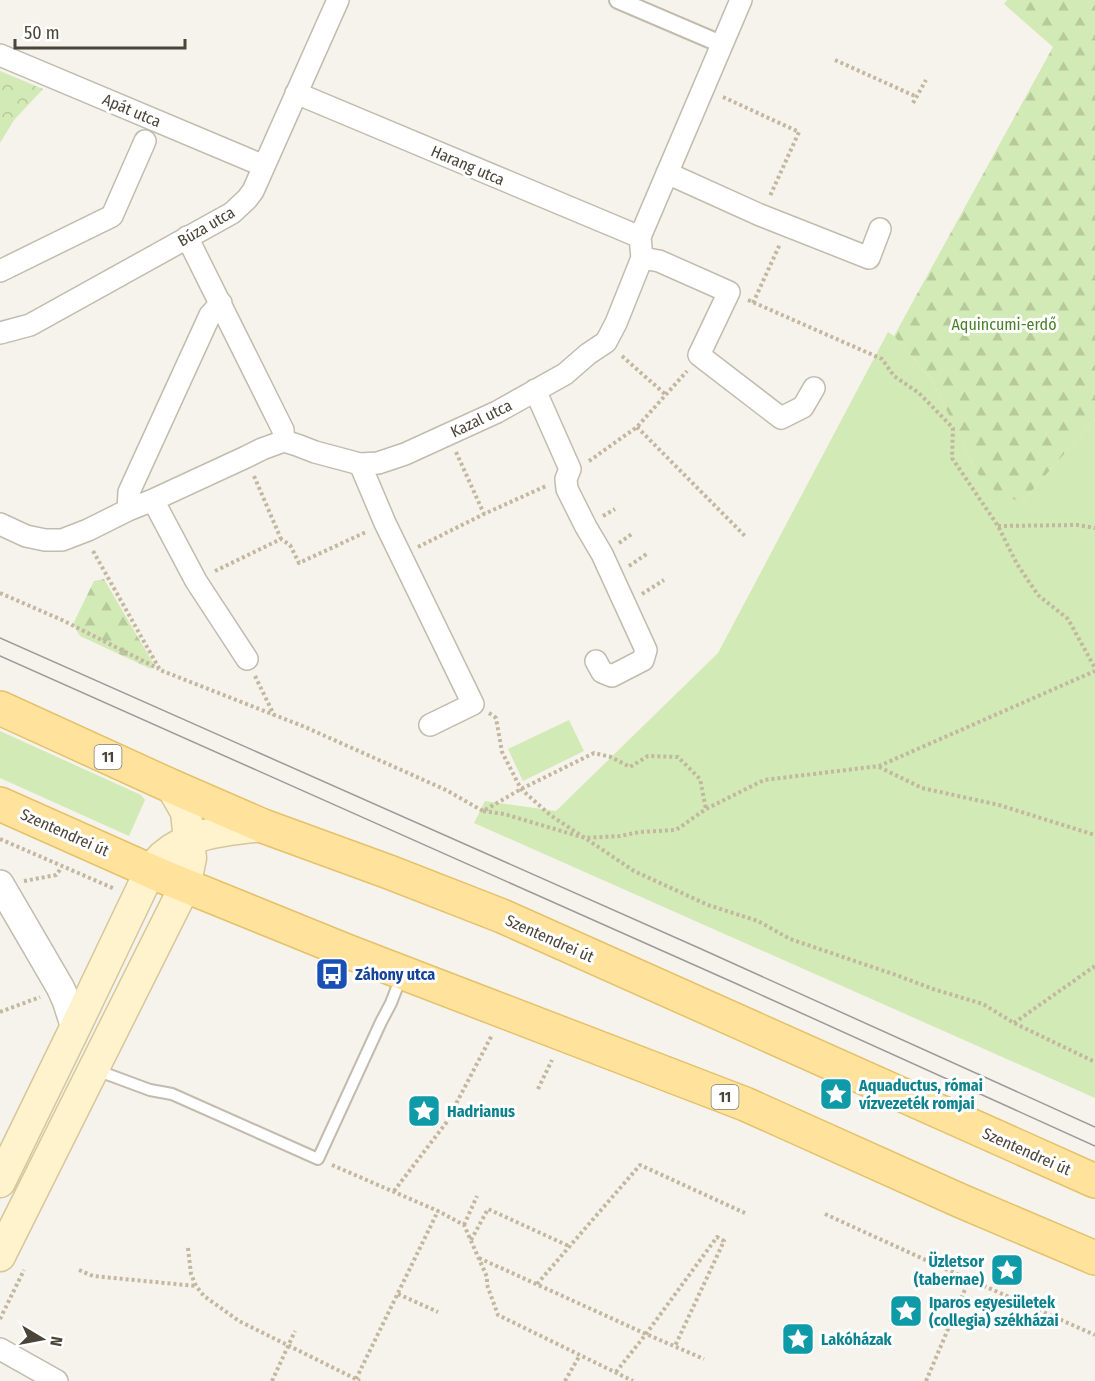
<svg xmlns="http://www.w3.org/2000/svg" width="1095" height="1381" font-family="'Fira Sans Condensed',sans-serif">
	<defs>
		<pattern id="forest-firs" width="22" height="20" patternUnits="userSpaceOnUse" patternTransform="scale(1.5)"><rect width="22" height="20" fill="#d2eab5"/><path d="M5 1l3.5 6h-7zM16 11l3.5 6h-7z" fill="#b6ca9c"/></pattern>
		<pattern id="park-crowns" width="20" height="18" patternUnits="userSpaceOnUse" patternTransform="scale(1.5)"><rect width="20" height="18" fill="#d2eab5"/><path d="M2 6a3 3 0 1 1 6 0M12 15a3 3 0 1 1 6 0" fill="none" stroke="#b6ca9c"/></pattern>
	</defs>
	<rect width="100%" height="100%" fill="#f6f3ec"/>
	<path fill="#d2eab5" d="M 888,332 L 894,336 L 931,379 L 978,474 L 1022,502 L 1095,419 L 1095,1098 L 474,823 L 485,801 L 556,811 L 718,653 Z
		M 569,720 L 584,751 L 523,781 L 508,749 Z
		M 0,731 L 141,795 L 145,800 L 129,836 L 0,778 Z"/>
	<path fill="url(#forest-firs)" d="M 1007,0 L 1095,0 L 1095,419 L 1022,502 L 998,494 L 978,474 L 931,379 L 894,336 L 1053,47 L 1004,4 Z
		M 104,579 L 153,663 L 151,669 L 80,636 L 73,624 L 94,581 Z"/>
	<path fill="url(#park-crowns)" d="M 0,71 L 43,89 L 14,120 L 0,143 Z"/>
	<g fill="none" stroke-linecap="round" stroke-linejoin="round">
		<defs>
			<path id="service" d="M 96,1070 L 150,1090 L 172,1094 L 318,1159 L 381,1022 L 391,1003 L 401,977"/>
			<path id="pedestrian" d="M 618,0 L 721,44"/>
			<path id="minor" d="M 0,55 L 264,166
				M 296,93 L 640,237
				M 667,173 L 760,215 L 869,258 L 880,229
				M 187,237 L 283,430 L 284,441
				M 642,258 L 659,261 L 729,292 L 699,355 L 781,418 L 803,407 L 814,388
				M 0,271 L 112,216 L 145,141
				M 0,333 L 30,325 L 232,213 L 247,199 L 253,191 L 338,0
				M 535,390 L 570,469 L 566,479 L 567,489 L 586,527 L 602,554 L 646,650 L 643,660 L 612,676 L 602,672 L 596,661
				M 360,464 L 385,523 L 473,704 L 430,725
				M 153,500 L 196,581 L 247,659
				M 128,510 L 129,492 L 210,315 L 221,303
				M 0,524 L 26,536 L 45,540 L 62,540 L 88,530 L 128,510 L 153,500 L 246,457 L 262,449 L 284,441 L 297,445 L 315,452 L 360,464 L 378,463 L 405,454 L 497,412 L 565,374 L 588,354 L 606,342 L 616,323 L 642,258 L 640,237 L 741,0
				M 0,1349 L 57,1381"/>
			<path id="tertiary" d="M 0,884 L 60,987 L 66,1000 L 75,1028"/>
			<path id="secondary" d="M 0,1182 L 75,1028 L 150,871 C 154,866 158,861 163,856 C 190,832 228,830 263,826
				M 0,1256 L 185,886 L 191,858 L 186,812 L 171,786"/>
			<path id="primary" d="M 0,708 L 171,786 L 263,826 L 389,872 L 502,916 L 1095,1181
				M 0,804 L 164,877 L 349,952 L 745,1104 L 961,1201 L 1095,1258"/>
		</defs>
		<use href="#service" stroke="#c2bbae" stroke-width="14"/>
		<use href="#pedestrian" stroke="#c2bbae" stroke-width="20"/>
		<use href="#minor" stroke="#c2bbae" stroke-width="24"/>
		<use href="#tertiary" stroke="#c2bbae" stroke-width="30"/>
		<use href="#secondary" stroke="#d6c79b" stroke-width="33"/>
		<use href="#primary" stroke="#e6c16a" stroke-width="36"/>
		<path stroke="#c4b79f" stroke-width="4" stroke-dasharray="3 3" stroke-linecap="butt" d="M 835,60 L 917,97
			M 723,97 L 799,132 L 770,196
			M 913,103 L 926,80
			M 748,300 L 882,359 L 894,376 L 919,393 L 953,428 L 952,458 L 998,526 L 1017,564 L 1038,595 L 1068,619 L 1095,668
			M 753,303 L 780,244
			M 622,356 L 666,395
			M 637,427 L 745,536
			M 456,452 L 484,514
			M 589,461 L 637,427 L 687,371
			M 254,476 L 281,539
			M 603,516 L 615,509
			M 998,526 L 1077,525 L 1095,528
			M 619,543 L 633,533
			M 418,547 L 484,514 L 546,486
			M 93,551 L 160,670 L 305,727 L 446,790 L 483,811 L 521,789 L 594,753 L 611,757 L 630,767 L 648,756 L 678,757 L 700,779 L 706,809
			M 629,566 L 648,553
			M 215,571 L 281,539 L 290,545 L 299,563 L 366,532
			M 0,593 L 62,620 L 159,669
			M 642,594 L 664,580
			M 255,676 L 274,715
			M 489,713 L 496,718 L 502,752 L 521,789 L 550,815 L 585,838 L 620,836 L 640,832 L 676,830 L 706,809 L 764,780 L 879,766 L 1095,671
			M 879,767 L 922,788 L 999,805 L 1095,835
			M 483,811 L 504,814 L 585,838 L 634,871 L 708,905 L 758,921 L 790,939 L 896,975 L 933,989 L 983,1004 L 1014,1023 L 1095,1062
			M 0,839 L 115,889
			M 24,881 L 56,875 L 62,867
			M 0,1012 L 40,997
			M 1014,1023 L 1095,966
			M 538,1089 L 552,1060
			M 332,1165 L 438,1211 L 464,1225 L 487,1277 L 487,1285 L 498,1315 L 633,1381
			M 394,1191 L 446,1123 L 492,1035
			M 825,1214 L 930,1262 L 1095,1335
			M 464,1225 L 477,1196
			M 471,1240 L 488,1209 L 571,1247
			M 188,1248 L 191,1274 L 196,1286 L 204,1296 L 239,1321 L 360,1381
			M 479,1258 L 646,1334 L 704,1359
			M 79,1270 L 93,1276 L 196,1286
			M 537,1284 L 640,1165 L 745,1213
			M 398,1294 L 438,1312
			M 0,1319 L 24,1270
			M 616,1372 L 646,1334 L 717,1237 L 724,1241 L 675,1346
			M 356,1379 L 438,1211
			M 272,1381 L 295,1331
			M 565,1381 L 580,1355
			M 926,1381 L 969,1280"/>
		<use href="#service" stroke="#fff" stroke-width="10"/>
		<use href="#pedestrian" stroke="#fff" stroke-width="16"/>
		<use href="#minor" stroke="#fff" stroke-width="21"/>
		<use href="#tertiary" stroke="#fff" stroke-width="27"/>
		<use href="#secondary" stroke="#fff3cd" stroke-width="30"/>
		<use href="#primary" stroke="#ffe39c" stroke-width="33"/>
		<path stroke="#9a9a9a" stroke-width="1.5" d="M 0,638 L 699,948 L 1095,1127
			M 0,656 L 737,984 L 1095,1146"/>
	</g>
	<defs>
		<symbol id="bus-square" viewBox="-11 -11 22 22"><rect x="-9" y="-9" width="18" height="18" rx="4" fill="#1a4fb4" stroke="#fff"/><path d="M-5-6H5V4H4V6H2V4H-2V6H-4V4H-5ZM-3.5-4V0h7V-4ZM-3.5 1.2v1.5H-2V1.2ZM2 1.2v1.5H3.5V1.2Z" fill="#fff"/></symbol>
		<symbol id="sight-square" viewBox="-11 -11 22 22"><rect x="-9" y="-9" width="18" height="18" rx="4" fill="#0f9aa8" stroke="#fff"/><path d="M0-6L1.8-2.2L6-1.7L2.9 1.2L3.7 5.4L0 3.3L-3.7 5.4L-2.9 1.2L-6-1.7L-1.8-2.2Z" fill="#fff"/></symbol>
	</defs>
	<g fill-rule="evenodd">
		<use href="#bus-square" x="313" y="955" width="38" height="38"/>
		<use href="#sight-square" x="817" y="1075" width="38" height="38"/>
		<use href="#sight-square" x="405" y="1092" width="38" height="38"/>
		<use href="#sight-square" x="988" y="1251" width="38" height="38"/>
		<use href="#sight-square" x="887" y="1292" width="38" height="38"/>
		<use href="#sight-square" x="779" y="1320" width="38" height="38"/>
	</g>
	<g text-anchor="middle" stroke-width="6" stroke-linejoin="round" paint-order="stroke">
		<g fill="#fff" stroke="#817c74" stroke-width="1.5">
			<rect x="94.5" y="745" width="27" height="24" rx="4.5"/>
			<rect x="711.5" y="1085" width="27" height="24" rx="4.5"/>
		</g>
		<g font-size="15" font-weight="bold" fill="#4b4439">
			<text x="108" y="762">11</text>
			<text x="725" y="1102">11</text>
		</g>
		<g font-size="16" fill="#4b4439" stroke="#fff">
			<text transform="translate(132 110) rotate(23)" y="6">Apát utca</text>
			<text transform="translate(468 165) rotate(23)" y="6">Harang utca</text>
			<text transform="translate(206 226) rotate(-30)" y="6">Búza utca</text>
			<text transform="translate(481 418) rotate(-26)" y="6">Kazal utca</text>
			<text transform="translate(65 832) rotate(24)" y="6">Szentendrei út</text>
			<text transform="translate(550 938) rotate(24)" y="6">Szentendrei út</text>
			<text transform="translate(1027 1151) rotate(24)" y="6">Szentendrei út</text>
		</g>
		<g font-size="16" fill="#4a7f2a" stroke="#fff">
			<text x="1004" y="330">Aquincumi-erdő</text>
		</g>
		<g font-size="16" font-weight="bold" fill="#164399" stroke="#fff" text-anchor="start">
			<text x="355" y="980">Záhony utca</text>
		</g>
		<g font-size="16" font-weight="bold" fill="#0d838f" stroke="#fff" text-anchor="start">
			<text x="859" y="1091">Aquaductus, római<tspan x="859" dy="18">vízvezeték romjai</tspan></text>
			<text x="447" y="1117">Hadrianus</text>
			<text x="984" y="1267" text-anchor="end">Üzletsor<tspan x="984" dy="18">(tabernae)</tspan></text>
			<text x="929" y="1308">Iparos egyesületek<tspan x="929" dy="18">(collegia) székházai</tspan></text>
			<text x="821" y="1345">Lakóházak</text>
		</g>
	</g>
	<g transform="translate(42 1339) rotate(100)" stroke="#ffffff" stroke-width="4.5" paint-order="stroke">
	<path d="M0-4.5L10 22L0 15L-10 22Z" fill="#4b4439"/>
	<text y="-9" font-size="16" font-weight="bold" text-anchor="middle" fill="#4b4439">N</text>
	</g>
	<path d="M15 39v9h170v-9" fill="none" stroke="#4b4439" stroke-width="3"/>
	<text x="24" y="39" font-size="18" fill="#4b4439" stroke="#ffffff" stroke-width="4.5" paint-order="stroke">50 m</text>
</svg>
